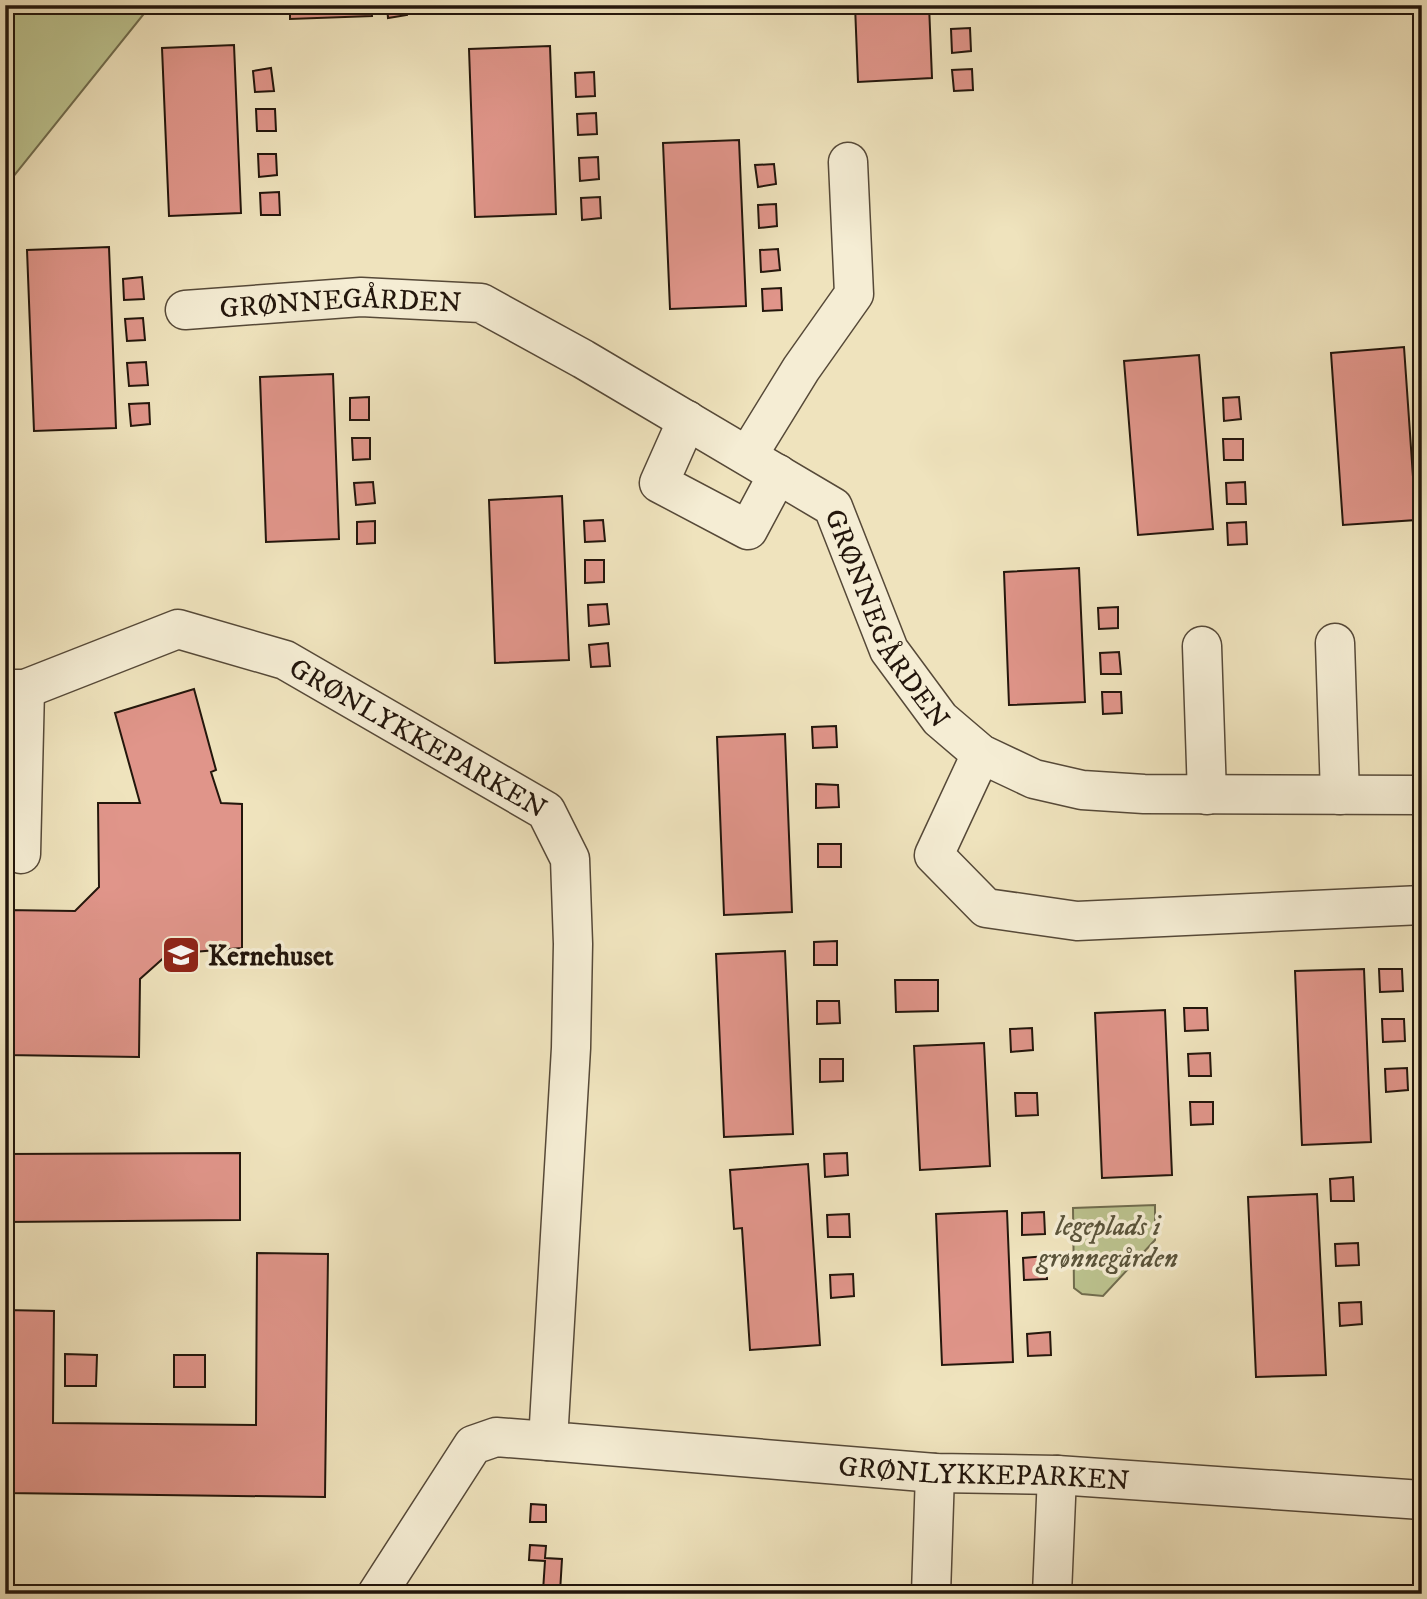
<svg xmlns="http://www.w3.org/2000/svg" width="1427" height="1599" font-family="'IM FELL DW Pica',serif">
	<rect width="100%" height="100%" fill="#efe3bd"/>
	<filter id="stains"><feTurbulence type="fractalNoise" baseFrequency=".00286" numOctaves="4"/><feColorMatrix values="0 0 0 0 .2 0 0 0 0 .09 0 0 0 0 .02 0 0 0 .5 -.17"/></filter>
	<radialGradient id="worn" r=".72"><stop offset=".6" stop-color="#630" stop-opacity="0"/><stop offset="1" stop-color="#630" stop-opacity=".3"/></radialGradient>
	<path fill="#bcc38f" stroke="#706c4e" stroke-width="2" d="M 5,5 L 151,5 L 5,187 Z
		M 1155,1205 L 1155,1240 L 1103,1296 L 1082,1294 L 1074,1288 L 1073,1208 Z"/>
	<path fill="#e0958a" stroke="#23160c" stroke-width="2" d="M 290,5 L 371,5 L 372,16 L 290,19 Z
		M 387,5 L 406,5 L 407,15 L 388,18 Z
		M 855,5 L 929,5 L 932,78 L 858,82 Z
		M 970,28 L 971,51 L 952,53 L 951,29 Z
		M 234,45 L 241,213 L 169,216 L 162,48 Z
		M 550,46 L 556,214 L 475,217 L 469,49 Z
		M 271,68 L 274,91 L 255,92 L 253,71 Z
		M 972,69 L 973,90 L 954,91 L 952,70 Z
		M 594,72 L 595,96 L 576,97 L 575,73 Z
		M 256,109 L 275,109 L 276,131 L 257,131 Z
		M 596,113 L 597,134 L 578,135 L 577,114 Z
		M 739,140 L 746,306 L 670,309 L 663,143 Z
		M 258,154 L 276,154 L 277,175 L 259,177 Z
		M 598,157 L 599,179 L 580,181 L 579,158 Z
		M 774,164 L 776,184 L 758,187 L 755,165 Z
		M 279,192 L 280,215 L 261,215 L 260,193 Z
		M 600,197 L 601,218 L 582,220 L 581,198 Z
		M 776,204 L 777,226 L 759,228 L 758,205 Z
		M 109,247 L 116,428 L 34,431 L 27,250 Z
		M 778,249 L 780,270 L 761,272 L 760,250 Z
		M 142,277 L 144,299 L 124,300 L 123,279 Z
		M 781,288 L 782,310 L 763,311 L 762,289 Z
		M 143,318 L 145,340 L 127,341 L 125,319 Z
		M 1404,347 L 1416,520 L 1343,525 L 1331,353 Z
		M 1199,355 L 1213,529 L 1138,535 L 1124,361 Z
		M 146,362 L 148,385 L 129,386 L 127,363 Z
		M 333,374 L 339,539 L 266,542 L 260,377 Z
		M 369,397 L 369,420 L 350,420 L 350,398 Z
		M 1239,397 L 1241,419 L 1224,421 L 1223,398 Z
		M 149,403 L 150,424 L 131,426 L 129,404 Z
		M 352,438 L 370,438 L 370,459 L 353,460 Z
		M 1223,439 L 1243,439 L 1243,460 L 1224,460 Z
		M 373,482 L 375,503 L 356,505 L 354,483 Z
		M 1245,482 L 1246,504 L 1227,504 L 1226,483 Z
		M 562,496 L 569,660 L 495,663 L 489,500 Z
		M 603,520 L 605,541 L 585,542 L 584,521 Z
		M 375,521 L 375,543 L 357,544 L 357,522 Z
		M 1246,522 L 1247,544 L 1228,545 L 1227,523 Z
		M 585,560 L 604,560 L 604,582 L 585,583 Z
		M 1079,568 L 1085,702 L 1009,705 L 1004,572 Z
		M 607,604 L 609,624 L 589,626 L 588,605 Z
		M 1118,607 L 1118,628 L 1099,629 L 1098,608 Z
		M 608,643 L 610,666 L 591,667 L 589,645 Z
		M 1119,652 L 1121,674 L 1101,674 L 1100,653 Z
		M 194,689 L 216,770 L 211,772 L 221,803 L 242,804 L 242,948 L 168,954 L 140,979 L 139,1057 L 5,1055 L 5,910 L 75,911 L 99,887 L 98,803 L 140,803 L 115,713 Z
		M 1102,692 L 1121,692 L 1122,713 L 1103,714 Z
		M 836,726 L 837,747 L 813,748 L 812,727 Z
		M 785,734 L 792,912 L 724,915 L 717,737 Z
		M 816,784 L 838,785 L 839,807 L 816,808 Z
		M 818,844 L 841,844 L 841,867 L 818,867 Z
		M 837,941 L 837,965 L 814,965 L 814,942 Z
		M 785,951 L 793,1134 L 724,1137 L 716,954 Z
		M 1364,969 L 1371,1142 L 1302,1145 L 1295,971 Z
		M 1379,969 L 1402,969 L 1403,991 L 1380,992 Z
		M 895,980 L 938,980 L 938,1011 L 896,1012 Z
		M 817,1001 L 839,1001 L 840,1023 L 817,1024 Z
		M 1184,1008 L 1207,1008 L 1208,1030 L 1185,1031 Z
		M 1165,1010 L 1172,1175 L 1102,1178 L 1095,1013 Z
		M 1382,1019 L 1404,1019 L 1405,1041 L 1383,1042 Z
		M 1032,1028 L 1033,1050 L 1011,1052 L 1010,1029 Z
		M 984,1043 L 990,1166 L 920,1170 L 914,1046 Z
		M 1210,1053 L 1211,1076 L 1189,1076 L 1188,1054 Z
		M 820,1059 L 843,1059 L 843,1081 L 820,1082 Z
		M 1407,1068 L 1408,1090 L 1386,1092 L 1385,1069 Z
		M 1015,1093 L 1037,1093 L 1038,1115 L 1016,1116 Z
		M 1190,1102 L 1213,1102 L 1213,1124 L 1191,1125 Z
		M 240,1153 L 240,1220 L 5,1222 L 5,1154 Z
		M 847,1153 L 848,1175 L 825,1177 L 824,1154 Z
		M 808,1164 L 820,1345 L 750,1350 L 742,1228 L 734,1229 L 730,1170 Z
		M 1353,1177 L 1354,1201 L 1331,1201 L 1330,1179 Z
		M 1317,1194 L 1326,1375 L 1256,1377 L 1248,1197 Z
		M 1007,1211 L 1013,1362 L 942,1365 L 936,1214 Z
		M 1044,1212 L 1045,1234 L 1022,1235 L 1022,1213 Z
		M 849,1214 L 850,1237 L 828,1237 L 827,1215 Z
		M 1358,1243 L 1359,1265 L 1336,1266 L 1335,1244 Z
		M 257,1253 L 328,1254 L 325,1497 L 5,1493 L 5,1310 L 54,1311 L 53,1423 L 256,1425 Z
		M 1046,1256 L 1047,1279 L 1024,1280 L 1023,1258 Z
		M 853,1274 L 854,1296 L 831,1298 L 830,1275 Z
		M 1361,1302 L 1362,1324 L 1340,1326 L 1339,1303 Z
		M 1050,1332 L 1051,1355 L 1028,1356 L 1027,1334 Z
		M 65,1354 L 97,1355 L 96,1386 L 65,1386 Z
		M 174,1355 L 205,1355 L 205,1387 L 174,1387 Z
		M 531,1504 L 546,1505 L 546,1522 L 530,1522 Z
		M 530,1545 L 546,1546 L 545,1558 L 562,1559 L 560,1592 L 543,1591 L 545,1561 L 529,1560 Z"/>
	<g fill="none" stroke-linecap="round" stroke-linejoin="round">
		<defs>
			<g id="minor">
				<path id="s1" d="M 185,310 L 361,297 L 481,303 L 583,359 L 833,507 L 889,650 L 940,719 L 981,754 L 1034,779 L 1082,790 L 1144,794 L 1422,795"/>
				<path d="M 687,420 L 659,483 L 748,530 L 778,474"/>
				<path d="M 748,455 L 801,369 L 854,294 L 848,162"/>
				<path d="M 1335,643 L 1340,795"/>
				<path d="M 1202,646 L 1207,795"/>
				<path id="s2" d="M 5,689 L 25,689 L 178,629 L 285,660 L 546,811 L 570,859 L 573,944 L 571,1048 L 548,1441 L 935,1473 L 1057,1475 L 1422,1500"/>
				<path d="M 981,754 L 934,855 L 986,908 L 1077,921 L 1422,905"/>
				<path d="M 21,854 L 25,689"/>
				<path d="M 377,1594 L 473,1445 L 496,1437 L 548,1441"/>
				<path d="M 931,1594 L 935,1473"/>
				<path d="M 1052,1594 L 1057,1475"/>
			</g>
		</defs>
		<use href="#minor" stroke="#564938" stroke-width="41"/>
		<use href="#minor" stroke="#f5edd4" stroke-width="38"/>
	</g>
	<defs>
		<symbol id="school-square" viewBox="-11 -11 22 22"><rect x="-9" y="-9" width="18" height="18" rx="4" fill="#8f2418" stroke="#f5edd4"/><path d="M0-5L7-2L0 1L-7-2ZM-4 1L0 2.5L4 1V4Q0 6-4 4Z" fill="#fff"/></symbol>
	</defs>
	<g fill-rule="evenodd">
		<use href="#school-square" x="159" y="933" width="44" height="44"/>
	</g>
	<g text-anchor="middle" stroke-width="7" stroke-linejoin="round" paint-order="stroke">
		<g font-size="28" fill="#23160c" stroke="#f5edd4">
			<text dy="10" stroke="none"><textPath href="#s1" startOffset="156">GRØNNEGÅRDEN</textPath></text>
			<text dy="10" stroke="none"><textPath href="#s1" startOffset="828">GRØNNEGÅRDEN</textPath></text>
			<text dy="10" stroke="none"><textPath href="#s2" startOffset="450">GRØNLYKKEPARKEN</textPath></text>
			<text dy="10" stroke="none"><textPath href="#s2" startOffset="1671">GRØNLYKKEPARKEN</textPath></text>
		</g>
		<g font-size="28" font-weight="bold" fill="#23160c" stroke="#f5edd4" text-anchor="start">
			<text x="208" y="965">Kernehuset</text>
		</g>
		<g font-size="28" font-style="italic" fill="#59533a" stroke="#f5edd4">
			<text x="1108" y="1235">legeplads i<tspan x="1108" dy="32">grønnegården</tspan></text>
		</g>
	</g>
	<rect width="1427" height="1599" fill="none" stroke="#efe3bd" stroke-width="28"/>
	<rect x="7" y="7" width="1413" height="1585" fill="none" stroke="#23160c" stroke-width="3.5"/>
	<rect x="14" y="14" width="1399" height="1571" fill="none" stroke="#23160c" stroke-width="2"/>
	<rect width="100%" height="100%" filter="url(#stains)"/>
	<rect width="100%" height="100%" fill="url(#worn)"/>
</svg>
